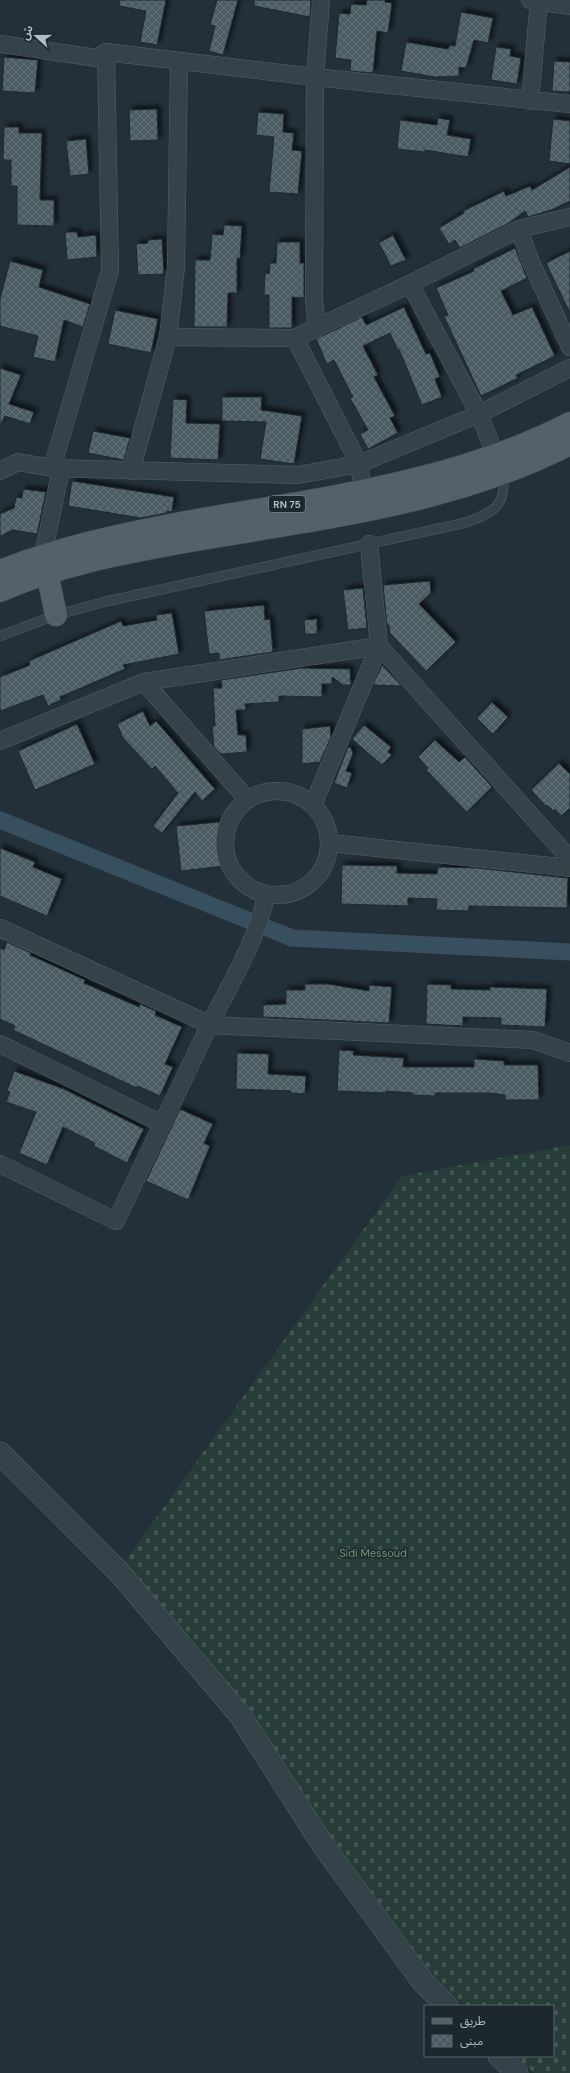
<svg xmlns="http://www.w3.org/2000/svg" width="570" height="2073" font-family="'DM Sans','Noto Sans Arabic',sans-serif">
	<defs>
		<pattern id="cemetery-stones" width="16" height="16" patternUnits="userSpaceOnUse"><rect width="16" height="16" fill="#263c39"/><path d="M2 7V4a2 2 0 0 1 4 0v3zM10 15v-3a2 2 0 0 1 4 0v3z" fill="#435654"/></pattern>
		<pattern id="building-cross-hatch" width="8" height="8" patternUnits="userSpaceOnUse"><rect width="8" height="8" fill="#4b5b64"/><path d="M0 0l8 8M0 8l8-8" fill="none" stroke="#637179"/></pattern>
		<filter id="shadow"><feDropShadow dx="3.5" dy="-3.5" stdDeviation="2" flood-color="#0009"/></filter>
	</defs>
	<rect width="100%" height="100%" fill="#233039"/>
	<path fill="url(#cemetery-stones)" d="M 570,1145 L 570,2073 L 534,2073 L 516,2056 L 553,2056 L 553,2006 L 465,2006 L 427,1969 L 321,1823 L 118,1571 L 402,1176 Z"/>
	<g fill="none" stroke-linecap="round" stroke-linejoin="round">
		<path stroke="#374f5f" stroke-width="17" d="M 0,820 L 292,938 L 570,952"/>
	</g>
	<path fill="url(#building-cross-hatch)" stroke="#1e2930" filter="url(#shadow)" d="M 120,0 L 166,0 L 157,45 L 140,42 L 146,11 L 119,6 Z
		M 217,0 L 238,0 L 223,55 L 209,51 L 215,26 L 210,25 Z
		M 254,0 L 311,0 L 310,17 L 254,6 Z
		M 367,0 L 385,0 L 385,2 L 392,3 L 388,33 L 377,31 L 373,73 L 350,71 L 351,60 L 335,58 L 339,13 L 350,14 L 351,4 L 366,5 Z
		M 461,12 L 493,18 L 488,43 L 474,40 L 466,68 L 459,67 L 459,76 L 435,77 L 401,71 L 406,42 L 448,49 L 450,45 L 455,46 Z
		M 496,47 L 511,49 L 510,56 L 521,58 L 517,84 L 491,80 Z
		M 4,57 L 38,60 L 35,93 L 2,91 Z
		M 554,61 L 570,62 L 570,92 L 552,91 Z
		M 157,109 L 158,140 L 130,141 L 129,110 Z
		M 258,112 L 284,114 L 283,132 L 294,133 L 292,150 L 302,151 L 298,194 L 269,192 L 274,137 L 256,135 Z
		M 438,118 L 450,120 L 447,135 L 471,139 L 468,157 L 425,150 L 425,152 L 397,149 L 400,120 L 437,125 Z
		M 553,119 L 570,121 L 570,164 L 549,161 Z
		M 4,127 L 19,127 L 19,133 L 42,133 L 40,200 L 54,200 L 54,226 L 17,225 L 17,186 L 11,186 L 11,160 L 3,160 Z
		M 86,139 L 89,174 L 70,176 L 66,141 Z
		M 570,167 L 570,201 L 551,210 L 528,217 L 525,211 L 509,223 L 460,248 L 455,240 L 449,244 L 439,228 L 464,213 L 463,211 L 504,191 L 506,196 L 530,186 L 532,190 Z
		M 224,225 L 242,226 L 240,259 L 237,258 L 237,293 L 228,293 L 227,327 L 194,327 L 195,260 L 210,260 L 212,234 L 223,235 Z
		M 65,232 L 77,232 L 78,237 L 96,235 L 97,257 L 67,260 Z
		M 393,235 L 406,260 L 391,266 L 379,243 Z
		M 162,239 L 164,274 L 138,275 L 136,244 L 148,243 L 148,240 Z
		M 277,242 L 300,242 L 300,263 L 304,263 L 304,298 L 292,297 L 292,328 L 269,328 L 269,295 L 264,295 L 265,273 L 269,274 L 270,263 L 276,263 Z
		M 515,248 L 527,278 L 501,291 L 513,315 L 532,307 L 555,356 L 516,375 L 518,378 L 481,396 L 444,316 L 448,315 L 436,288 L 474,271 L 473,269 Z
		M 570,251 L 570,313 L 546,263 Z
		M 10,261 L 43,270 L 39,287 L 90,304 L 83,327 L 64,320 L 55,362 L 33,357 L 38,336 L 0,326 L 0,299 Z
		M 404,307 L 426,354 L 430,353 L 440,377 L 435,379 L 442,397 L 422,405 L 399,349 L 398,350 L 390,333 L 363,346 L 378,375 L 374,377 L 395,416 L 390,418 L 398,433 L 368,449 L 360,434 L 368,430 L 350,398 L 353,397 L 334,360 L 327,364 L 316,339 L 362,317 L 366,325 Z
		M 115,310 L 158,319 L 151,353 L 108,344 Z
		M 0,368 L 21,375 L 9,404 L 34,412 L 30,424 L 5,416 L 0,426 Z
		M 222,397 L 262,397 L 261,410 L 302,416 L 294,464 L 260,459 L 266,422 L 222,421 Z
		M 173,399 L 187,400 L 186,423 L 220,424 L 218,460 L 170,458 Z
		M 93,431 L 130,438 L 124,460 L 88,453 Z
		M 72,481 L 174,497 L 172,512 L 167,511 L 167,513 L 141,518 L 68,506 Z
		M 23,489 L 46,492 L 37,534 L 13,530 L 0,536 L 0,514 L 14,508 L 16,497 L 22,498 Z
		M 430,581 L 431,593 L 419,604 L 456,642 L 426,671 L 390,633 L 389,625 L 387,626 L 383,585 Z
		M 363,588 L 367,628 L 348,630 L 343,590 Z
		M 264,605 L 265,620 L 270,619 L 273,652 L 219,660 L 219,653 L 209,654 L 204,611 Z
		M 172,613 L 179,654 L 123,665 L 125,669 L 60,697 L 61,700 L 48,706 L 43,695 L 0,711 L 0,677 L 30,665 L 29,661 L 121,621 L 123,626 L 157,620 L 156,615 Z
		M 317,619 L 317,634 L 305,634 L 304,620 Z
		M 382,665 L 384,667 L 402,686 L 373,685 Z
		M 301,668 L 350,669 L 351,685 L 343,685 L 332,677 L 332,684 L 322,684 L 322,697 L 279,696 L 279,702 L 245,704 L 246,710 L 236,710 L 238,735 L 246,735 L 247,752 L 221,754 L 214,747 L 212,726 L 215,726 L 213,688 L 222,688 L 221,680 Z
		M 492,702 L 508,717 L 493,734 L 477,718 Z
		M 143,711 L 150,726 L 156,721 L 215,789 L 202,801 L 195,792 L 162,833 L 153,826 L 178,793 L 155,766 L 152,769 L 123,738 L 117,724 Z
		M 77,724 L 95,764 L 35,790 L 18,751 Z
		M 364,725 L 391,747 L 388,752 L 392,755 L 382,765 L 352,739 Z
		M 330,726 L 331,737 L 320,762 L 302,764 L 302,729 Z
		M 435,740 L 459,762 L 465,757 L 492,787 L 467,812 L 426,770 L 428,768 L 418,757 Z
		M 348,747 L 351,748 L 353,754 L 346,771 L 352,773 L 347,788 L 334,783 Z
		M 559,763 L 570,774 L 570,808 L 561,816 L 555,809 L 554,811 L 547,805 L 546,806 L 531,790 Z
		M 219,822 L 224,866 L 181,871 L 176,826 Z
		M 0,848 L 35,862 L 33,867 L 62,879 L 47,916 L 0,896 Z
		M 342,865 L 397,866 L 397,873 L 437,874 L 438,867 L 477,868 L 568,878 L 567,908 L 469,906 L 468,911 L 436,910 L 437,899 L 408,898 L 408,906 L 341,904 Z
		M 7,942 L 31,953 L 30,955 L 85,980 L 84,983 L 139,1007 L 140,1004 L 156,1011 L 155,1015 L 182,1027 L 165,1064 L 173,1067 L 160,1096 L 138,1086 L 137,1088 L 13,1030 L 15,1026 L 0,1019 L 0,948 L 4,950 Z
		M 305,984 L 328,984 L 369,991 L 369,985 L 392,987 L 389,1023 L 263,1017 L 263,1005 L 286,1004 L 286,990 L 305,990 Z
		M 427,984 L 451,985 L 451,989 L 490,990 L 490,987 L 547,989 L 545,1027 L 501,1025 L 501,1018 L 463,1017 L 463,1026 L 426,1024 Z
		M 339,1050 L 354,1051 L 353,1055 L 404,1058 L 403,1067 L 474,1067 L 474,1059 L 504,1061 L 504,1065 L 538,1065 L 539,1100 L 505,1100 L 505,1095 L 490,1093 L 435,1093 L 435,1096 L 413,1095 L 413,1093 L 386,1091 L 386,1093 L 337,1091 Z
		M 237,1053 L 269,1054 L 268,1074 L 306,1076 L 305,1094 L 291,1093 L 291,1091 L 236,1089 Z
		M 14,1071 L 64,1089 L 144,1129 L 127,1163 L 94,1146 L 95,1143 L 63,1127 L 47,1165 L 19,1153 L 36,1112 L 6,1102 L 10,1092 L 7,1091 Z
		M 180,1109 L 213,1124 L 204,1143 L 210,1146 L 188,1200 L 146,1181 Z"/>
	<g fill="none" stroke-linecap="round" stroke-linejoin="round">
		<defs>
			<path id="service" d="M 0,636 L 56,615 L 104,602 L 464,523 C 493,513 507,506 503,474"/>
			<path id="minor" d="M 530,0 L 570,6
				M 0,44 L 97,58 L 106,52 L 315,77 L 570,104
				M 530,101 L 539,1
				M 519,229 L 530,260 L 570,347
				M 410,284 L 479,414 L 500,466
				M 317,329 L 314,299 L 315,77 L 321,0
				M 168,337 L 295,338 L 410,284 L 519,229 L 570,217
				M 295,338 L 359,464 L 363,490
				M 52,468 L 298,475 L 359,464 L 479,414 L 570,368
				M 0,471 L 18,462 L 52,468 L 110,270 L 106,52
				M 131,471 L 168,337 L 176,267 L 179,61
				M 43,555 L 61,469
				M 144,682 L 248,800
				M 0,741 L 144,682 L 379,646 L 570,859
				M225 843a52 52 0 1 1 104 0a52 52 0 1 1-104 0Z
				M 313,805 L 379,646 L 369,544
				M 330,843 L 570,868
				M 0,928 L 210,1025 L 533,1040 L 570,1053
				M 0,1044 L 162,1124
				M 0,1164 L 116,1221 C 147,1156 178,1091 209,1026 C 230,984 256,943 266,896"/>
			<path id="tertiary" d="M 0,1453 L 118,1571 L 240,1715 L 325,1848 L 423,1982 L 447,2006
				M 499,2056 L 517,2073"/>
			<path id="primary" d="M 44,558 L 56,615
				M 0,571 C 61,547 122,534 186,522 C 315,499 452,484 570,423
				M 0,591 C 61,564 124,553 190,541 C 317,519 454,504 570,444"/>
		</defs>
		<use href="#service" stroke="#546067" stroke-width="10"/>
		<use href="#minor" stroke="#546067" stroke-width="18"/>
		<use href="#tertiary" stroke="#546067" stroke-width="23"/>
		<use href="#primary" stroke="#404b52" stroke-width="23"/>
		<use href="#service" stroke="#364249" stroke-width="9"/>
		<use href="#minor" stroke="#364249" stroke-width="17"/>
		<use href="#tertiary" stroke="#364249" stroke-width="22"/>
		<use href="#primary" stroke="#546169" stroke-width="22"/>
	</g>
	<g text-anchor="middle" stroke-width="3" stroke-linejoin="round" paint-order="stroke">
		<rect fill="#1c272e" stroke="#849098" stroke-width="1" x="269" y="496" width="36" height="16" rx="3"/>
		<g font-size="10" font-weight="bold" fill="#b1bdc5">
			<text x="287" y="508">RN 75</text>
		</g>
		<g font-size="11" fill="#719a72" stroke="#1c272e">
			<text x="373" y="1557">Sidi Messoud</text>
		</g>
	</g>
	<rect x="424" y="2005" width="130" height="52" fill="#1c272e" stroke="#58636a"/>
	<rect x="432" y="2018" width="20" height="6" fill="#546169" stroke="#58636a"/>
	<text x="460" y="2025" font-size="12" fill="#b1bdc5">طريق</text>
	<rect x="432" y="2035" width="20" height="12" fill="url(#building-cross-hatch)" stroke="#58636a"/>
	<text x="460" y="2045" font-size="12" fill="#b1bdc5">مبنى</text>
	<g transform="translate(36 36) rotate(291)" stroke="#1c272e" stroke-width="3" paint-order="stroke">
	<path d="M0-3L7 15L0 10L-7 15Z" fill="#b1bdc5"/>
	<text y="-6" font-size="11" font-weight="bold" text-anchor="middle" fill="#b1bdc5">ش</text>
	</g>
</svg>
